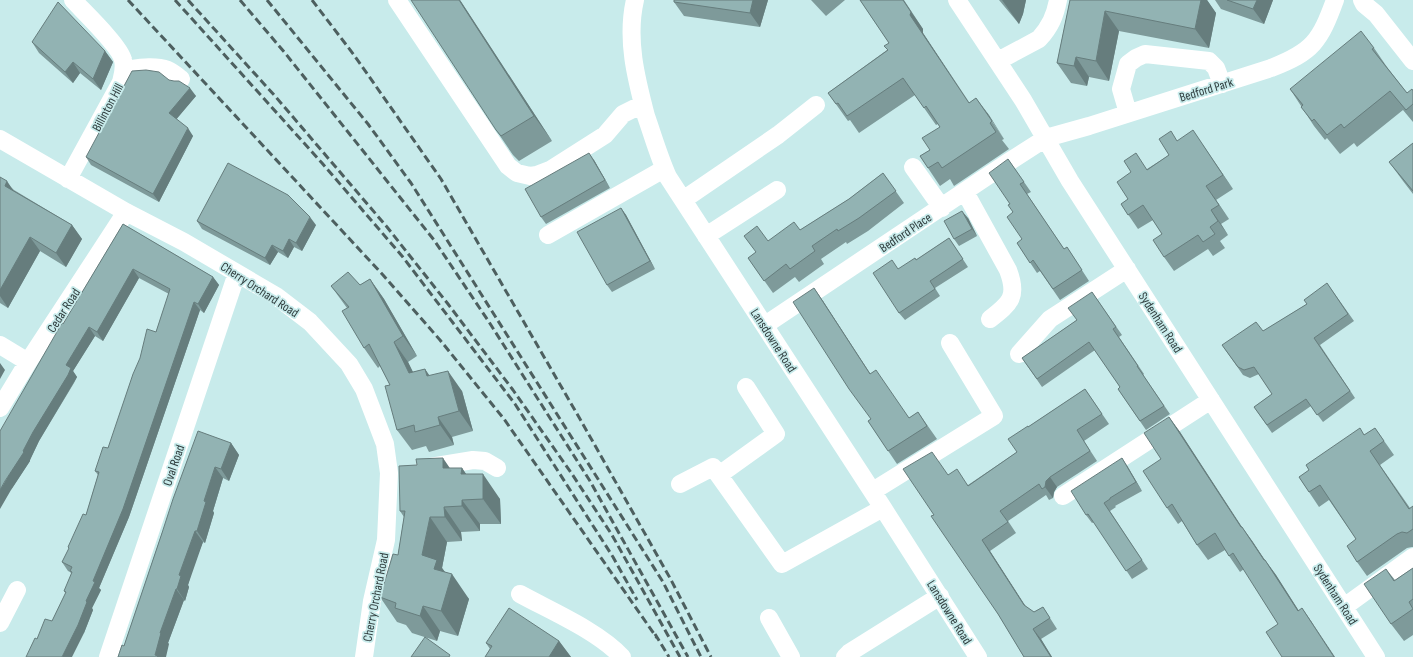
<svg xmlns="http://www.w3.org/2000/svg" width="1413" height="657" font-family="'Sofia Sans Condensed',sans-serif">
	<rect width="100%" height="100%" fill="#c8ebeb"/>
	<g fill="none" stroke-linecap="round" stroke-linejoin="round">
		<path stroke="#fff" stroke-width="18" d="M 397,0 L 508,166 L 517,173 L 530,176 L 537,175 L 550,170 L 605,135 L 623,114 L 643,104
			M 635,0 C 626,39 636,78 646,116 C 653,136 659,157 668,177 L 883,508 L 978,657
			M 957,0 L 1023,100 L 1070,181 L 1376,657
			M 1362,0 L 1364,4 L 1376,14 L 1413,61
			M 998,61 L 1039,39 C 1050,27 1055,16 1058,0
			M 124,70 C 139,68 154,65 168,70 C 173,72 177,76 181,79
			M 1128,113 L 1121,89 L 1128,64 L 1136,58 L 1145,54 L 1209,61 L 1216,68 L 1222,84
			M 0,139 L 126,212 L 184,242 L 276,296 L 310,322 L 349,364 L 364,389 L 377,423 L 385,444 L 389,473 L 386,540 L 372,601 L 364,657
			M 913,167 L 942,208
			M 68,179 L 121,82 C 123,74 125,68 123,60 C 120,46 84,12 73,0
			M 965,192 L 1008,270 C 1018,296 1011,303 990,319
			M 683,200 L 778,135 L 816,105
			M 548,235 L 664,169
			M 706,236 L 777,190
			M 765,325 L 1007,163 L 1046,138 L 1089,126 L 1271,68 C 1313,52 1320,41 1335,0
			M 0,345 L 28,362
			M 1019,354 L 1050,319 L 1127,269
			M 0,408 L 28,362 L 126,212
			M 424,468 L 473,460 L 485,461 L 497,468
			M 719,475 L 776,434 L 746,387
			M 680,484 L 713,467 L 782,564 L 883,508
			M 873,491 L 994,416 L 950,343
			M 1063,496 L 1211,400
			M 520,594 C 551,611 598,631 622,657
			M 1344,607 L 1413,557
			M 769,618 L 791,657
			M 0,623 L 17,590
			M 108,657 L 237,273
			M 845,657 L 849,653 L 940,596"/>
		<path stroke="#4d5f5f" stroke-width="3" stroke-dasharray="8 4" stroke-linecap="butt" d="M 128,0 L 383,275 L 440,340 L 504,419 L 657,638
			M 175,0 L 322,163 L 402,256 L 515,404 L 613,557 L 637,600
			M 188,0 L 275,96 L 387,227 L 448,304 L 513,390 L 572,474 L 612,535 L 680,657
			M 240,0 L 285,53 L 434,240 L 489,322 L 590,481 L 688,657
			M 267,0 L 368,124 L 411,183 L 663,582 L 701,657
			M 312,0 L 354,55 L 441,179 L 580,419 L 670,578 L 711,657
			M 655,634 L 669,657"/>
	</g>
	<path fill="#7e9a9a" d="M 460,0 L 552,141 L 519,161 L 513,155 L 496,130 Z
		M 768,0 L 760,27 L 684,16 L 674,2 Z
		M 811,0 L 845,0 L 826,16 Z
		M 860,0 L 904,0 L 923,29 L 923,33 L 969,103 L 976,98 L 1004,139 L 1002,140 L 1009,149 L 954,186 L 950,179 L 940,186 L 920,156 L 930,150 L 940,127 L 938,124 L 936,125 L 915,95 L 859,133 L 850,120 L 848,121 L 828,93 L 887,50 L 889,43 Z
		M 999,0 L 1026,0 L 1023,14 L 1019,24 Z
		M 1070,0 L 1207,0 L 1216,13 L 1209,48 L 1119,31 L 1109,81 L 1089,77 L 1087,86 L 1071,83 L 1057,63 Z
		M 1215,0 L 1273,0 L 1264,24 L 1221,9 Z
		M 32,42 L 105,51 L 113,62 L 101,90 L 80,73 L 73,83 L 39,53 Z
		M 1374,48 L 1387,67 L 1407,93 L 1413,91 L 1413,122 L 1403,110 L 1357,147 L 1354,143 L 1340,154 L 1327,138 L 1325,140 L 1314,126 L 1290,89 Z
		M 169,80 L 196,96 L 176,119 L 193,136 L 159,202 L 91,165 L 86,157 Z
		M 1178,141 L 1203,145 L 1233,189 L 1216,200 L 1229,219 L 1221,224 L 1228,235 L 1220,241 L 1225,248 L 1213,256 L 1208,249 L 1174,271 L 1164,257 L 1162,234 L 1153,220 L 1138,229 L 1121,204 L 1128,199 L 1131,172 L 1147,169 L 1169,155 Z
		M 1413,143 L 1413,194 L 1403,181 L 1389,162 Z
		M 1008,159 L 1031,192 L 1027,194 L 1064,249 L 1067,247 L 1089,281 L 1060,300 L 1040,271 L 1037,273 L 1017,243 L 1022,239 L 1010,204 Z
		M 594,160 L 610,188 L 546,224 L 541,217 Z
		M 883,173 L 904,203 L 868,231 L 847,244 L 846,242 L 821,259 L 824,264 L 799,282 L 795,277 L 773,293 L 748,258 L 756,252 L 768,241 L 800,230 L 849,199 Z
		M 0,177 L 14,190 L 72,225 L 82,239 L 66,267 L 40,251 L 8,308 L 0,303 Z
		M 621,208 L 626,215 L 655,269 L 612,292 L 607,285 Z
		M 968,218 L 977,236 L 959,246 L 954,239 Z
		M 197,221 L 316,225 L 302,251 L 294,247 L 288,258 L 278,252 L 270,265 L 202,229 Z
		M 123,224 L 213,277 L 219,285 L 204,313 L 200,310 L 129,517 L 99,588 L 101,590 L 92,608 L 93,610 L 84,633 L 37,639 L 52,621 L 66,594 L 64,591 L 72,574 L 70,572 L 68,571 L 62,562 L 69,549 L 68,547 L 86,515 L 98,475 L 95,471 L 108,448 L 156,332 L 169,294 L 139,278 L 103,341 L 95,336 L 73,371 L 77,377 L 74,383 L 39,441 L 30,460 L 30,461 L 11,490 L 63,324 Z
		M 949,238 L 968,267 L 935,288 L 940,296 L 905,320 L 899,313 L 916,260 Z
		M 370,279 L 384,299 L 417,356 L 408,362 L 413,372 L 425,369 L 429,376 L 462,391 L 473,431 L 452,437 L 454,445 L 429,452 L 426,446 L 412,450 L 397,430 L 390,385 L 380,366 L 378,368 L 364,348 L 347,308 L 331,286 L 360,285 Z
		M 1327,283 L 1354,321 L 1320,345 L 1355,398 L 1323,422 L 1311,406 L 1272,433 L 1254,407 L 1272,394 L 1259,374 L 1250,378 L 1243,375 L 1222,345 L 1263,331 L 1307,304 Z
		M 814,288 L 823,301 L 870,374 L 909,418 L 918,412 L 937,439 L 897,464 L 868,421 L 871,419 Z
		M 1092,292 L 1122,335 L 1119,337 L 1144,374 L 1143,375 L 1170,414 L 1146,430 L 1118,389 L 1120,387 L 1095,350 L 1042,387 L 1022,358 L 1077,320 Z
		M 1085,389 L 1109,424 L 1084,441 L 1097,461 L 1057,487 L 1054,492 L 1053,498 L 1049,500 L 1046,495 L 1008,521 L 1016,533 L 990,551 L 1025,606 L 1034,612 L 1043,607 L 1057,629 L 1041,639 L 1052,657 L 1024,657 L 998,614 L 934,515 L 948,475 L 968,485 L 1017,452 L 1028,427 Z
		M 1169,417 L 1180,432 L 1242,527 L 1265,560 L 1276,575 L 1299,611 L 1302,608 L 1313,624 L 1278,624 L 1244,569 L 1240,572 L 1225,550 L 1208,560 L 1197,545 L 1182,521 L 1178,524 L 1167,508 L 1161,459 Z
		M 1375,428 L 1394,455 L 1380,465 L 1410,508 L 1413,506 L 1413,547 L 1412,547 L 1407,548 L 1367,576 L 1357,562 L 1356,539 L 1329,500 L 1319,507 L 1299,477 Z
		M 231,443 L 239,455 L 229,481 L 223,478 L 213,511 L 214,513 L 205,543 L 203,542 L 194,564 L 188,585 L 189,587 L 185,601 L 184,600 L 168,643 L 169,644 L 124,646 L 162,533 Z
		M 1122,458 L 1142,491 L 1115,506 L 1116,507 L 1110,511 L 1148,569 L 1132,579 L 1094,522 L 1092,523 L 1086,515 Z
		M 450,468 L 462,468 L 466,474 L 500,499 L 501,524 L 480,524 L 480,531 L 461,532 L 462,541 L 447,542 L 442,568 L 445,572 L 469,599 L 458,636 L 440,631 L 437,641 L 412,633 L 406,625 L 397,622 L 380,597 L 398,555 L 404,517 L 400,511 Z
		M 1413,568 L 1413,635 L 1404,641 L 1391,624 L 1386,569 L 1395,580 Z
		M 559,641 L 571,657 L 485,657 L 490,649 L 486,643 Z"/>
	<path fill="#667d7d" d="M 459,0 L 460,0 L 552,141 L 534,116 Z
		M 753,0 L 768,0 L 760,27 L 750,13 Z
		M 903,0 L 923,29 L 923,33 L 981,120 L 910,15 Z
		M 1002,0 L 1026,0 L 1023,14 L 1019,24 Z
		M 1201,0 L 1207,0 L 1216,13 L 1209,48 L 1195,29 Z
		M 1257,0 L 1273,0 L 1264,24 L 1253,9 Z
		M 1105,11 L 1119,31 L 1109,81 L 1096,61 Z
		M 105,51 L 113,62 L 101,90 L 93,79 Z
		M 1076,57 L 1089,77 L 1087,86 L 1074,66 Z
		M 73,62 L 80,73 L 73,83 L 65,72 Z
		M 190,88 L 196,96 L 175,121 L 169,113 Z
		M 976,98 L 989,115 L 1004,139 L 992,121 Z
		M 188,128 L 193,136 L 159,202 L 153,194 Z
		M 1193,130 L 1203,145 L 1233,189 L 1223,175 Z
		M 589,153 L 594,160 L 610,188 L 605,180 Z
		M 7,181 L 17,196 L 5,186 Z
		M 1206,186 L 1216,200 L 1229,219 L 1219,205 Z
		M 621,208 L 626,215 L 655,269 L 650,261 Z
		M 1211,210 L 1221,224 L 1228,235 L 1218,221 Z
		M 962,211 L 968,218 L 977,236 L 972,229 Z
		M 310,217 L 316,225 L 302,251 L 296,243 Z
		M 72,225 L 82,239 L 66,267 L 56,253 Z
		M 30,237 L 40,251 L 8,308 L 0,296 L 0,290 Z
		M 289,239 L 294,247 L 288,258 L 283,251 Z
		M 272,245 L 278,252 L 270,265 L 265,258 Z
		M 133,269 L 139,278 L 103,341 L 97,332 Z
		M 213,277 L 219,285 L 204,313 L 198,304 Z
		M 370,279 L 384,299 L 417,356 L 403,336 Z
		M 814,288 L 823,301 L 879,387 L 870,374 Z
		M 194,302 L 200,310 L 129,517 L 99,588 L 101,590 L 92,608 L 93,610 L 84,633 L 72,657 L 62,657 L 86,601 Z
		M 89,327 L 95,336 L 73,371 L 77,377 L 39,441 L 30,460 L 30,461 L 11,490 L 0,509 L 0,490 L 23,451 L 66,365 Z
		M 394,342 L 408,362 L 423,393 L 409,373 Z
		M 0,363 L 5,370 L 0,379 Z
		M 425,369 L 439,389 L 427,376 Z
		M 448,371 L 462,391 L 473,431 L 459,411 Z
		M 438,417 L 452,437 L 454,445 L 440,425 Z
		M 1169,417 L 1180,432 L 1252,543 L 1241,527 Z
		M 231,443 L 239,455 L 229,481 L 221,469 Z
		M 443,458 L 460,483 L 443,468 Z
		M 1122,458 L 1128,467 L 1142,491 L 1136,482 Z
		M 215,467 L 223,478 L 213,511 L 214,513 L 205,543 L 197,531 L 204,501 Z
		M 462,468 L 479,493 L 461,474 Z
		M 483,474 L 500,499 L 501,524 L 483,499 Z
		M 1050,477 L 1057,487 L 1054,492 L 1053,498 L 1045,487 L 1046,481 Z
		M 462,500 L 480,524 L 480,531 L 462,506 Z
		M 444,507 L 461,532 L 462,541 L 445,517 Z
		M 430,517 L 447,542 L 442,568 L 450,579 L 452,574 L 469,599 L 458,636 L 441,611 L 422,555 Z
		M 1242,527 L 1253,542 L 1275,576 L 1264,560 Z
		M 195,531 L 203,542 L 188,585 L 189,587 L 185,601 L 177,589 L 179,575 Z
		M 982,540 L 990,551 L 1032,616 L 1024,605 Z
		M 1265,560 L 1276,575 L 1309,627 L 1298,611 Z
		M 176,589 L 184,600 L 168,643 L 169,644 L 166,657 L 156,657 L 155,655 L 160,633 Z
		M 423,606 L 440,631 L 437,641 L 420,616 Z
		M 1302,608 L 1313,624 L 1335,657 L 1334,657 Z
		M 1033,629 L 1041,639 L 1052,657 L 1051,657 Z
		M 559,641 L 571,657 L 549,657 Z"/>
	<path fill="#92b3b3" stroke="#667d7d" d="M 411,0 L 459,0 L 534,116 L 501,136 L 496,130 Z
		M 674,0 L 753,0 L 750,13 L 674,2 Z
		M 860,0 L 903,0 L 911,12 L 910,15 L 969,103 L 976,98 L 992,121 L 990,123 L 996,132 L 942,168 L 938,162 L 928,168 L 920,156 L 930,150 L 922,138 L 940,127 L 926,106 L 924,108 L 903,78 L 847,116 L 838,103 L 836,104 L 828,93 L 888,50 L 884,46 L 889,43 Z
		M 1070,0 L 1201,0 L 1195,29 L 1105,11 L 1096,61 L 1076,57 L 1074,66 L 1057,63 Z
		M 1227,0 L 1257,0 L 1253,9 Z
		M 58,2 L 105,51 L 93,79 L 73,62 L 65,72 L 32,42 Z
		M 1361,31 L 1374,48 L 1372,49 L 1407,93 L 1412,89 L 1413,91 L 1413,104 L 1406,110 L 1390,91 L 1344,128 L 1341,124 L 1327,135 L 1314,119 L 1312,121 L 1301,107 L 1303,105 L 1290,89 Z
		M 146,70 L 159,72 L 169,80 L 174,81 L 179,81 L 190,88 L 169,113 L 188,128 L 153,194 L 86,157 L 132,71 Z
		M 1193,130 L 1223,175 L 1206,186 L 1219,205 L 1211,210 L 1218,221 L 1210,227 L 1215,234 L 1203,242 L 1198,235 L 1164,257 L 1153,240 L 1162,234 L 1143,205 L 1128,215 L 1121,204 L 1128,199 L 1117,182 L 1131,172 L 1124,161 L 1136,153 L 1147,170 L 1169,155 L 1159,139 L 1171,131 L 1177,141 Z
		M 1413,143 L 1413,191 L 1389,162 Z
		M 589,153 L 605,180 L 541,217 L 525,189 Z
		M 1008,159 L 1024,182 L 1020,184 L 1064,249 L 1067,247 L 1082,270 L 1053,289 L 1033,260 L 1030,263 L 1017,243 L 1022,239 L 1007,217 L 1013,212 L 1008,205 L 1010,204 L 989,173 Z
		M 228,163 L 288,195 L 310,217 L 296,243 L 289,239 L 283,251 L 272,245 L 265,258 L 197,221 Z
		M 883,173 L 896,191 L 859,218 L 838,231 L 837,229 L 812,246 L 815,251 L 790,269 L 786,264 L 764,281 L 748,258 L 756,252 L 744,236 L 757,226 L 768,241 L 794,222 L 800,230 L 849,199 Z
		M 0,177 L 7,181 L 5,186 L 72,225 L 56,253 L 30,237 L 0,290 Z
		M 621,208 L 650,261 L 607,285 L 577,232 Z
		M 962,211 L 972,229 L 954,239 L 944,221 Z
		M 123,224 L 213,277 L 198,304 L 194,302 L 123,509 L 93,581 L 95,582 L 86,601 L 87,602 L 78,625 L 62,657 L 26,657 L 35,638 L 37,639 L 45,619 L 52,621 L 66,592 L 64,591 L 72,572 L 70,571 L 72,567 L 62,562 L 69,548 L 68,547 L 83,514 L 86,515 L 99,472 L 95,471 L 103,447 L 108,448 L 133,374 L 140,358 L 147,329 L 156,332 L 170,289 L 133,269 L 97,332 L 89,327 L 66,365 L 71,368 L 68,375 L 33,432 L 23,451 L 24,452 L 5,481 L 0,490 L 0,431 L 62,323 L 63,324 Z
		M 949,238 L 963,259 L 930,281 L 935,289 L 899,313 L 873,273 L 892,260 L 898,269 L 915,258 L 916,260 Z
		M 348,272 L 360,285 L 370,279 L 403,336 L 394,342 L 409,373 L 425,369 L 427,376 L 448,371 L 459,411 L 438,417 L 440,425 L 415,432 L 414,425 L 397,430 L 385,386 L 390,385 L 369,344 L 364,348 L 342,311 L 349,307 L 331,286 Z
		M 1327,283 L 1348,314 L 1314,338 L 1350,391 L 1317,415 L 1306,399 L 1267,425 L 1254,407 L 1272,394 L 1254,367 L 1244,370 L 1238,367 L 1222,345 L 1256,322 L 1263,331 L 1307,304 L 1304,300 Z
		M 814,288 L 870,374 L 876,370 L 909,418 L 918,412 L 927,426 L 888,451 L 868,421 L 871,419 L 849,389 L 793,302 Z
		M 1092,292 L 1116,327 L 1113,329 L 1138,366 L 1137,366 L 1164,406 L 1140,421 L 1118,389 L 1120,387 L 1089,342 L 1037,379 L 1022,358 L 1077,320 L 1068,308 Z
		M 1085,389 L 1102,414 L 1077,430 L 1090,451 L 1050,477 L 1046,481 L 1045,487 L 1042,489 L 1039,484 L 1000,511 L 1008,522 L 982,540 L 1024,605 L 1034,612 L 1043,607 L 1050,618 L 1033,629 L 1051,657 L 1024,657 L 998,614 L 931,516 L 934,515 L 903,469 L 932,452 L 948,475 L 957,469 L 968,486 L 1017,452 L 1008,439 L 1028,426 L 1028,427 Z
		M 1169,417 L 1241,527 L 1242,527 L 1264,560 L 1265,560 L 1298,611 L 1302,608 L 1334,657 L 1282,657 L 1266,632 L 1278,624 L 1233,553 L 1229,556 L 1215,533 L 1197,545 L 1172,504 L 1167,508 L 1143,471 L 1161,459 L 1144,433 Z
		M 1360,428 L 1364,435 L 1375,428 L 1384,441 L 1370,451 L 1409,509 L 1413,506 L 1413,529 L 1407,533 L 1402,532 L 1397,534 L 1357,562 L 1347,546 L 1356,539 L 1320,485 L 1309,492 L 1299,477 L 1309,470 L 1306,465 Z
		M 198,431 L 231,443 L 221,469 L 215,467 L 204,501 L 206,502 L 197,531 L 195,531 L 179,575 L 181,576 L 177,589 L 176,589 L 160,633 L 161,633 L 155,655 L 158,656 L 157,657 L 118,657 L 122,645 L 124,646 L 162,533 L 173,499 Z
		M 443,458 L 443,468 L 462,468 L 461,474 L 483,474 L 483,499 L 462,500 L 462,506 L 444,507 L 445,517 L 430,517 L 422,555 L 437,560 L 434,569 L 452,574 L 441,611 L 423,606 L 420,616 L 395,608 L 396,603 L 380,597 L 393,554 L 398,555 L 405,511 L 400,511 L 399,466 L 417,465 L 416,459 Z
		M 1122,458 L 1136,482 L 1110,498 L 1110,499 L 1104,503 L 1142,560 L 1126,571 L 1088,514 L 1086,515 L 1071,491 Z
		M 1413,568 L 1413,599 L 1409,602 L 1413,609 L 1391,624 L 1364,584 L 1386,569 L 1394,581 Z
		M 509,608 L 559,641 L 549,657 L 485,657 L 492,646 L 486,643 Z
		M 425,637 L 450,655 L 449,657 L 411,657 Z"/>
	<g text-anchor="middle" stroke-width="3.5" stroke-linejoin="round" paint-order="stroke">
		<g font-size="13" fill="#303d3e" stroke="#c8ebeb">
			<text transform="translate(1206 89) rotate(-17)" y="5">Bedford Park</text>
			<text transform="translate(107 107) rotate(-62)" y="5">Billinton Hill</text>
			<text transform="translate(905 232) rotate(-34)" y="5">Bedford Place</text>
			<text transform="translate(260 289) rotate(33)" y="5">Cherry Orchard Road</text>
			<text transform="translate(63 310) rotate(-57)" y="5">Cedar Road</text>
			<text transform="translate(1161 322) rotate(57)" y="5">Sydenham Road</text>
			<text transform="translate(774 340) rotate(57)" y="5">Lansdowne Road</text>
			<text transform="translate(173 465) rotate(-71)" y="5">Oval Road</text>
			<text transform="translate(1336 594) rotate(57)" y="5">Sydenham Road</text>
			<text transform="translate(375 597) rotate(-79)" y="5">Cherry Orchard Road</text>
			<text transform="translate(950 612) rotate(58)" y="5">Lansdowne Road</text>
		</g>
	</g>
</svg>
